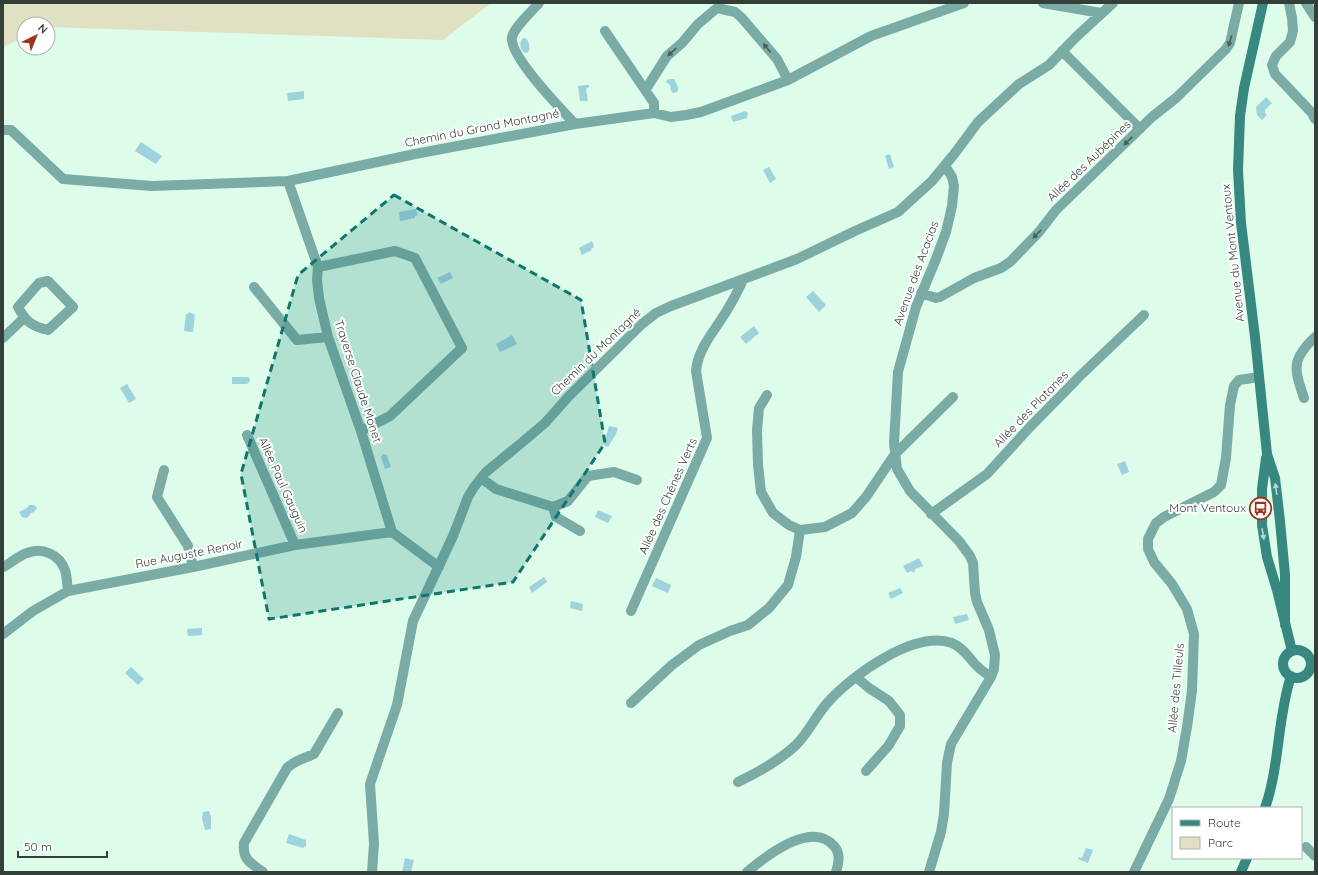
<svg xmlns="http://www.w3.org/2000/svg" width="1318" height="875" font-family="Quicksand,sans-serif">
	<rect width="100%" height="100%" fill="#ddfcea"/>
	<path fill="#dfe1c2" d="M 3,3 L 491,3 L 443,40 L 48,27 L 48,24 L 24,24 L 24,37 L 3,47 Z"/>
	<path fill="#9ed2dd" d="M 525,38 C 529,40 530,47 529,51 L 527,53 L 523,52 C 520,48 519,42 523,38 Z
		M 670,79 L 674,79 C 676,83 680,88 677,92 L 673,93 L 671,91 L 670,85 L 666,82 L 667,80 Z
		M 585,85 L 589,85 L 589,87 L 586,89 L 588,101 L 580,101 L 578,86 Z
		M 304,91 L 304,99 L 288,101 L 287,93 Z
		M 1266,97 L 1272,103 L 1265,110 L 1265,113 L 1267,115 L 1262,120 L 1257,115 L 1256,107 Z
		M 745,111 L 748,113 L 747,118 L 733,122 L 731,116 Z
		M 141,142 L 162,156 L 156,164 L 135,151 Z
		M 890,154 L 894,167 L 889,169 L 885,156 Z
		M 769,167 L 776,179 L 770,183 L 763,170 Z
		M 416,209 L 418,215 L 415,216 L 415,218 L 400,221 L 399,212 Z
		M 592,241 L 594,247 L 591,249 L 592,250 L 582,255 L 579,248 Z
		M 450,272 L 453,278 L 441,284 L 437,278 Z
		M 813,291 L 826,305 L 819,312 L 806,297 Z
		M 189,312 L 195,315 L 193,332 L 184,331 L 186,314 L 188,314 Z
		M 754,326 L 759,333 L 746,344 L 740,337 Z
		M 512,335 L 517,344 L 500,352 L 496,344 Z
		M 232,377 L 248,377 L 250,379 L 250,381 L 247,384 L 232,384 Z
		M 127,384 L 136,399 L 129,403 L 120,388 Z
		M 609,426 L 618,428 L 616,434 L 608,447 L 605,446 L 604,444 Z
		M 383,454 L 387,455 L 391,467 L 385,469 L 381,457 Z
		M 1125,461 L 1129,472 L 1122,475 L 1117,464 Z
		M 29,505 L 34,505 L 37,508 L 34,512 L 31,513 L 27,518 L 22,517 L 19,512 L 27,508 Z
		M 598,510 L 612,516 L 608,523 L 595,517 Z
		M 919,558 L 923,566 L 915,569 L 914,573 L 911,571 L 907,573 L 903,566 Z
		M 544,577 L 547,582 L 532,593 L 529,587 Z
		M 656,578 L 671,585 L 668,593 L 652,586 Z
		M 900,588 L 903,593 L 891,599 L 888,593 Z
		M 571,601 L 583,604 L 582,611 L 570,608 Z
		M 967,614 L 969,620 L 955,624 L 953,617 Z
		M 202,628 L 202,635 L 188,636 L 187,629 Z
		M 131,667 L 144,679 L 138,685 L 125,673 Z
		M 209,811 L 211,817 L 211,829 L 205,830 L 202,818 L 203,812 Z
		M 289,834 L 306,840 L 306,846 L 303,848 L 286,843 Z
		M 1086,848 L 1093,850 L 1088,863 L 1078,859 L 1079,857 L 1082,858 Z
		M 405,858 L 414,860 L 411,872 L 402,872 Z"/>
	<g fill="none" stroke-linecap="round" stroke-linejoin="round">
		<path stroke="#7baba5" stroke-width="10" d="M 539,3 C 532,11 514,28 512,37 C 509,56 561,109 575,124
			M 1043,3 L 1101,13
			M 1289,3 L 1292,18 L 1293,31 L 1290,42 L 1276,56 L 1272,65 L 1275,74 L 1312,113 L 1315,119
			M 1306,3 L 1315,17
			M 605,31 L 654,103 L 654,113
			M 1062,51 L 1140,129
			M 646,89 L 667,56 L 682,43 L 698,24 L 717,8 L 735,12 L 741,17 L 777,59 L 788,80
			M 3,130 L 11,130 L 63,179 L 152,186 L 288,181 L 415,154 L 575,124 L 654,113 L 671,117 L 686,115 L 701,112 L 788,80 L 871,36 L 964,3
			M 288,181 L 318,267 L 317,280 L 319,298 L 328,337 L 361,431 L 392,532 L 439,567
			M 318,267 L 395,251 L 415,258 L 462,348 L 390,416 L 361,431
			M 48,281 L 73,307 L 48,330 C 32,326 26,322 18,307 L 39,283 Z
			M 254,287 L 297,340 L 328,337
			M 921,293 L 936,298 L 940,297 L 974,278 L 1001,268 L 1010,262 L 1039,232 L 1056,210 L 1152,117 L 1176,98 L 1226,49 L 1230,43 L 1239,3
			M 3,338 L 24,318
			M 767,395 L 759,408 L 757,430 L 758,465 L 761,492 L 773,513 L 789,525 L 800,530
			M 1304,398 C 1294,368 1291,360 1315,337
			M 247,435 L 295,545
			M 164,470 L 157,497 L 188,546 L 193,567
			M 481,478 L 496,489 L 553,507 L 568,501 L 588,476 L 614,472 L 637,480
			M 553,507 L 556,517 L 580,531
			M 931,514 L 987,474 L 1029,428 L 1081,375 L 1144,315
			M 3,567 C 11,563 18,556 27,553 C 42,547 59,554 65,570 C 67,576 67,584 68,591
			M 631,611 L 707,438 L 696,371 C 698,346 719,326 730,305 C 735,297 739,288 743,280
			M 3,634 L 33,611 L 68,591 L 193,567 L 295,545 L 392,532
			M 856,677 L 869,688 L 889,701 L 900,715 L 900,726 L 889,745 L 866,771
			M 631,703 L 672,665 L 699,645 L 730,631 L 748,625 L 769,608 L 788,585 L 796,557 L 800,530 L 825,527 L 852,513 L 866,497 L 895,454 L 953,397
			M 738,782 C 759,772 779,761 796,745 C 809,732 816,715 829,701 C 853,675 914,630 952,643 C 964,648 970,660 979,668 C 982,671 987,674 991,677
			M 1306,847 L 1315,856
			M 263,872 C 251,863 242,860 244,843 L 287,768 C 297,759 303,759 314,754 L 338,713
			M 372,872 L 374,844 L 370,784 L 397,705 L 413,621 L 453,536 L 468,497 L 474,487 L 486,472 L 525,440 L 545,423 L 569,396 L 642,324 L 656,313 L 671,306 L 797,259 L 855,231 L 898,212 L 932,181 L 955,153 L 978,122 L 1019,84 L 1049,65 L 1076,37 L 1113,3
			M 747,872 C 766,856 811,820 834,846 C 841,853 839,863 836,872
			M 929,872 L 941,832 L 944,814 L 947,763 L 951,744 L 991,677 L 994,669 L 995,655 L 993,647 L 989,630 L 977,602 L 975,593 L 973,563 L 970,556 L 959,541 L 910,491 L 897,469 L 894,443 L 898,372 L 916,307 L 936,259 L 946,232 L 952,206 L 954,186 L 952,177 L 945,166
			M 1134,872 L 1169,799 L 1181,761 L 1187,727 L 1192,691 L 1194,634 L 1187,609 L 1172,584 L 1154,562 L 1148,549 L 1148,539 L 1156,523 L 1164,517 L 1214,492 L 1221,485 L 1226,458 L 1230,405 L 1234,386 L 1239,380 L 1259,377"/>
		<path stroke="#378880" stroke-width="10" d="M 1263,3 L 1244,88 L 1240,116 L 1238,170 L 1241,223 L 1255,337 L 1267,454 L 1275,478 L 1280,521 L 1285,575 L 1285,625
			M 1266,458 L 1262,489 L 1262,525 L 1267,557 L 1277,590 L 1292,651
			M1283 664a14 14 0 1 1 28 0a14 14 0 1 1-28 0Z
			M 1265,808 C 1280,765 1277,719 1291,676
			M 1241,872 L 1247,858"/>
	</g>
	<defs><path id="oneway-solid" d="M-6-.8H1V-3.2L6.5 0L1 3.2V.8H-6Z"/></defs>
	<g fill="#495f59">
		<use href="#oneway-solid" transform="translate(1230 41) rotate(107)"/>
		<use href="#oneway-solid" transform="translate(767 48) rotate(-130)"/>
		<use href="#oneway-solid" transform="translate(672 52) rotate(137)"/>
		<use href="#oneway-solid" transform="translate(1128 141) rotate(137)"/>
		<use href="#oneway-solid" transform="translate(1037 234) rotate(134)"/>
	</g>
	<g fill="#b9d5d3">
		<use href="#oneway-solid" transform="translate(1276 489) rotate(-98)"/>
		<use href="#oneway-solid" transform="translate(1263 534) rotate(80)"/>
	</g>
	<path fill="#0f766e" fill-opacity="0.2" stroke="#0f766e" stroke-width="3" stroke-dasharray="8 5" stroke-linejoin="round" d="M 394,195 L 581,300 L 605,443 L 513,582 L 269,619 L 241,474 L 298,275 Z"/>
	<defs>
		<symbol id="bus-ring" viewBox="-11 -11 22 22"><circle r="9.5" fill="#fff" stroke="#9d3420" stroke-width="1.5"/><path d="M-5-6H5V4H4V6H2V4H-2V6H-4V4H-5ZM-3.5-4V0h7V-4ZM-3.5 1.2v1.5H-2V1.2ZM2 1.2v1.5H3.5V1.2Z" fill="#9d3420"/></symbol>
	</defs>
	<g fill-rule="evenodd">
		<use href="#bus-ring" x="1248" y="496" width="25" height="25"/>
	</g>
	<g text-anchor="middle" stroke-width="4" stroke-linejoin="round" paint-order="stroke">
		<g font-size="12" fill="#333f38" stroke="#fff">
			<text transform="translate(482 128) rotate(-11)" y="4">Chemin du Grand Montagné</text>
			<text transform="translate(1089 161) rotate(-44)" y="4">Allée des Aubépines</text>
			<text transform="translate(1233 253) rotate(-96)" y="4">Avenue du Mont Ventoux</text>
			<text transform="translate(916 273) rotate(-70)" y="4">Avenue des Acacias</text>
			<text transform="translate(596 352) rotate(-44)" y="4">Chemin du Montagné</text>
			<text transform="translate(358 381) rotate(72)" y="4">Traverse Claude Monet</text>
			<text transform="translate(1031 409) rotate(-46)" y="4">Allée des Platanes</text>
			<text transform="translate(283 485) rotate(66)" y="4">Allée Paul Gauguin</text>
			<text transform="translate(668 496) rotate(-66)" y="4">Allée des Chênes Verts</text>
			<text transform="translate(189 554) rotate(-11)" y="4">Rue Auguste Renoir</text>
			<text transform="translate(1176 688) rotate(-85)" y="4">Allée des Tilleuls</text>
		</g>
		<g font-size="12" fill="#333f38" stroke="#fff" text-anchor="end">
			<text x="1246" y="512">Mont Ventoux</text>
		</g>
	</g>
	<rect width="1318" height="875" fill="none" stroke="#333f38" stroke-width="8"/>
	<rect x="1172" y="807" width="130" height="52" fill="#ffffff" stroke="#adb2af"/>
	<rect x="1180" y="820" width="20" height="6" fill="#378880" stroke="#adb2af"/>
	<text x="1208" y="827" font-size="12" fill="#333f38">Route</text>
	<rect x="1180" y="837" width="20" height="12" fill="#dfe1c2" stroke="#adb2af"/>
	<text x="1208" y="847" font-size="12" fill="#333f38">Parc</text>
	<g transform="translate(36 36) rotate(43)"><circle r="19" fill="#ffffff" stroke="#adb2af"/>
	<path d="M0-3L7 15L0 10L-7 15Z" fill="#9d3420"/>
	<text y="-6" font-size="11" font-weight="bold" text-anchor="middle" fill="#333f38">N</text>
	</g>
	<path d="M18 851v6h89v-6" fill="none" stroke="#333f38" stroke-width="2"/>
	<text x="24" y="851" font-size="12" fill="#333f38" stroke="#ffffff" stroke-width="3" paint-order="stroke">50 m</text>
</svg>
